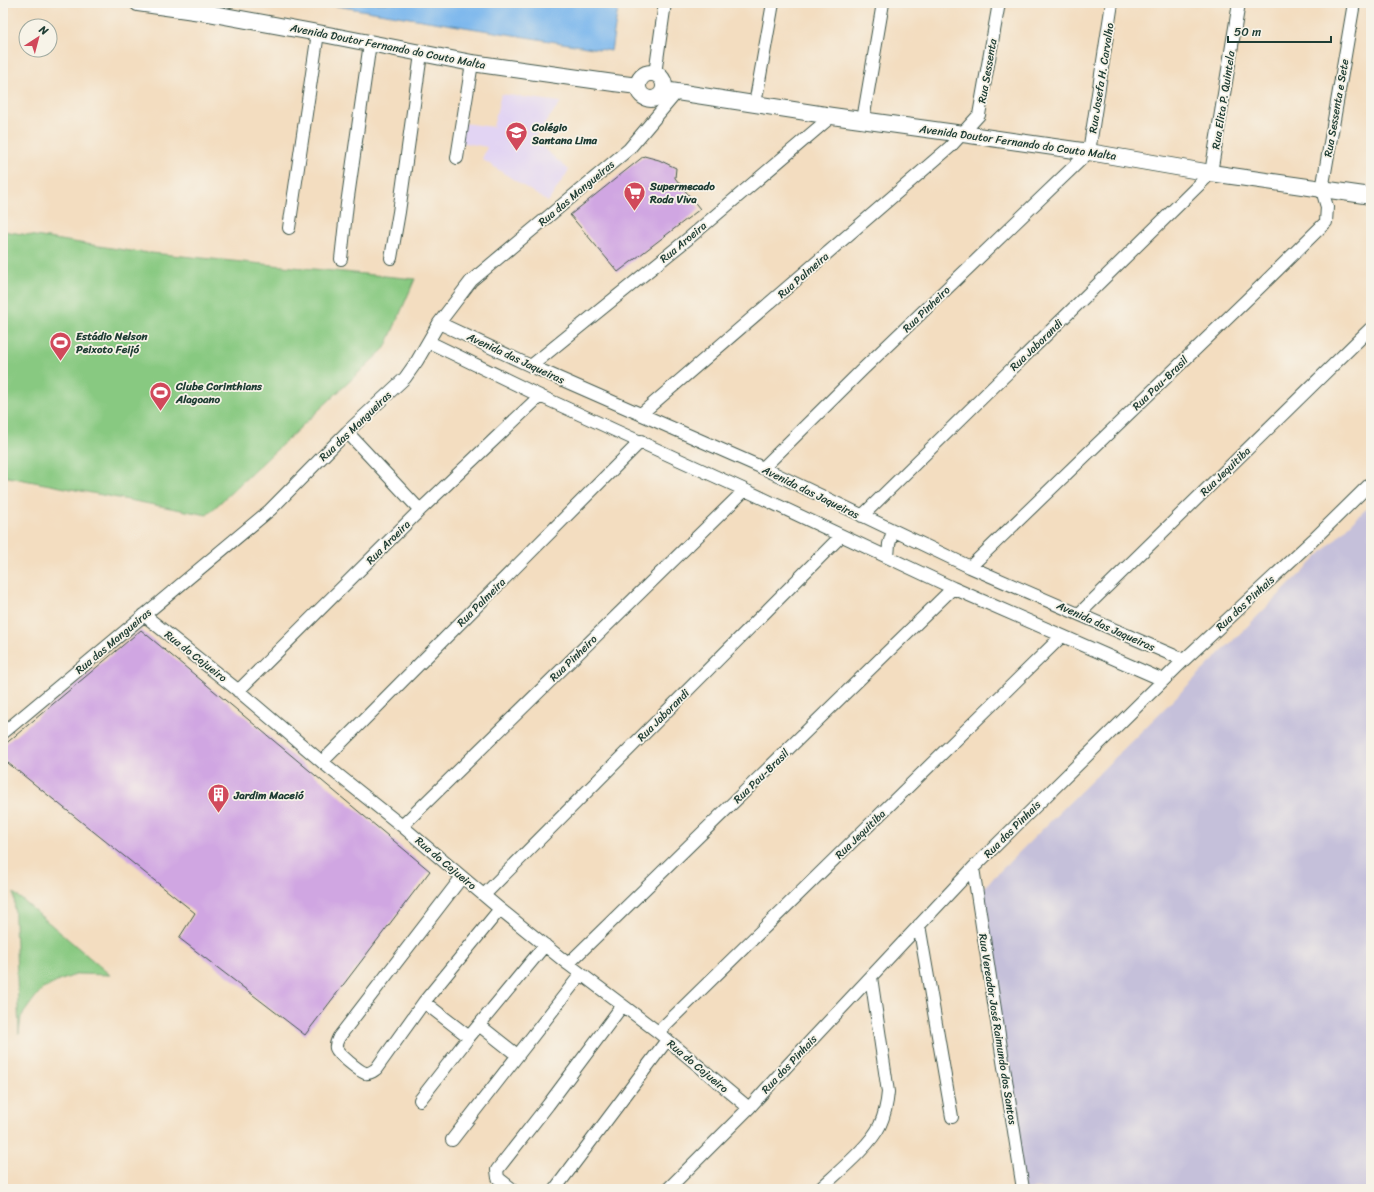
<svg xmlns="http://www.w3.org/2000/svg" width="1374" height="1192" font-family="Sriracha,sans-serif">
	<rect width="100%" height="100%" fill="#f7f3e8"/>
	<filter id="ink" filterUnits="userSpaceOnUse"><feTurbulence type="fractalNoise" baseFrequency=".025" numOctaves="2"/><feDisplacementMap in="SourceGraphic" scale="8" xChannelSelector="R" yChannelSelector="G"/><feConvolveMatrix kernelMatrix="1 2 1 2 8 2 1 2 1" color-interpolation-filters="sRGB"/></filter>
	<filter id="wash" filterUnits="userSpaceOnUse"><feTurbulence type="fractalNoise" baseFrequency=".012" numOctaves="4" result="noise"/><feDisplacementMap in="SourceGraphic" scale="16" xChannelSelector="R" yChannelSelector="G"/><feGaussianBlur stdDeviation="0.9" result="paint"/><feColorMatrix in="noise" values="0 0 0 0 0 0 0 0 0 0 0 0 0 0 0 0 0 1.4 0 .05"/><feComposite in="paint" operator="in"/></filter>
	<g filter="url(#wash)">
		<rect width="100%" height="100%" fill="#f3ddc0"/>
		<path fill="#e2d4f3" d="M 501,94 L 561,102 L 533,139 L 569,170 L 548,202 L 482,159 L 487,147 L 460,142 L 463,123 L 493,127 Z"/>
		<path fill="#c5c0da" d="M 1371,504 L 1371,1189 L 1024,1189 L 981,890 Z"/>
		<path fill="#88c981" stroke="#54835a" d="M 3,231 L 131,251 L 415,279 L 385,348 L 207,515 L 3,476 Z
			M 14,893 L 110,975 L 78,974 L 59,981 L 41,990 L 31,1003 L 21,1017 L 19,1034 Z"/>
		<path fill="#7cb7ed" stroke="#4e7a90" d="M 318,3 L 619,3 L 611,51 Z"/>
		<g id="blocks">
			<path fill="#d0a6e2" d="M 644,156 L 659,160 L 676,168 L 675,178 L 700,209 L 618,272 L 570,215 Z
				M 141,630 L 430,871 L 305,1035 L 179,938 L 195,913 L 3,759 L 3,746 Z"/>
		</g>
	</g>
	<g filter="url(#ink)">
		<use href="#blocks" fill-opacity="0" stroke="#3f5549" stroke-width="1"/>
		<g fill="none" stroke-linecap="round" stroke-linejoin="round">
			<defs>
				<path id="street" d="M 208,13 L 210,3
					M 655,74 L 665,3
					M 755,104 L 773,3
					M 863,120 L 883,3
					M 457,158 L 472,63
					M 289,228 L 318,33
					M 391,258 L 399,212 L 421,54
					M 341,259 L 347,204 L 370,43
					M 439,323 L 531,366 L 763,468 L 970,567 L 1184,660
					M 429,342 L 540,396 L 745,490 L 953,588 L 1163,680
					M 531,366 L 689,238 L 832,116
					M 641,414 L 950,147 L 979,115 L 999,3
					M 347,432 L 420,510
					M 763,468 L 862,370 L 1089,152 L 1112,3
					M 862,516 L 1211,173 L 1239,3
					M 888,557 L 889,544 L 893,531
					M 970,567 L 1260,287 L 1326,222 L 1327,207 L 1322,190 L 1354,3
					M 1079,614 L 1371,328
					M 144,615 L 235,688 L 322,762 L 402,826 L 500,909 L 568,964 L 658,1032 L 749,1108
					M 238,691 L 420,510 L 540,396
					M 3,733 L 270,510 L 347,432 L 405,378 L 417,361 L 439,323 L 471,281 L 629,149 L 677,92
					M 322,762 L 641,441
					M 402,826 L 745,490
					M 973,868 L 1023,1189
					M 462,877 L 339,1037 C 337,1041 335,1044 336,1048 C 338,1054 359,1071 365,1073 C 370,1074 373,1071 376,1069 L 424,1002 L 500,909
					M 484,895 L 841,536
					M 919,925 L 952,1117
					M 568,964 L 953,588
					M 424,1002 L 469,1037
					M 479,1025 L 517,1055
					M 658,1032 L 1062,636
					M 420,1100 L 469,1037 L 545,945
					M 452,1140 L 581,974
					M 512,1189 L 498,1178 L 497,1170 L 548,1105 L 622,1006
					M 555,1189 L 667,1040
					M 668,1189 L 749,1108 L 787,1066 L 973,868 L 1184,660 L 1313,540 L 1371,483
					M 820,1189 C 837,1173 871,1145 880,1125 C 885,1114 887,1104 888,1092 L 871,977"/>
				<path id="secondary" d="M 138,3 L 208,13 L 318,33 L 472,63 L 614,83 L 638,86
					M638 86a13 13 0 1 1 26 0a13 13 0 1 1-26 0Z
					M 664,90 L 832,116 L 963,134 L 1089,152 L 1211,173 L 1371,196"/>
			</defs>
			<use href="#street" stroke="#3f5549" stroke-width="14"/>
			<use href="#secondary" stroke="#3f5549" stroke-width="18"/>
			<use href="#street" stroke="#fff" stroke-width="12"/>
			<use href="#secondary" stroke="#fff" stroke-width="16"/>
		</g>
	</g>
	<defs>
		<symbol id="school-pin" viewBox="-11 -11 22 30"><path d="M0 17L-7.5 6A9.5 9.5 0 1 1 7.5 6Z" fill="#d1495b" stroke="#f7f3e8"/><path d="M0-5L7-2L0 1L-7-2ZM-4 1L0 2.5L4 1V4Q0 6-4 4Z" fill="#fff"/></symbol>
		<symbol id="supermarket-pin" viewBox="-11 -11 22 30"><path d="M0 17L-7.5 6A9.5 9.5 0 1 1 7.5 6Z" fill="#d1495b" stroke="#f7f3e8"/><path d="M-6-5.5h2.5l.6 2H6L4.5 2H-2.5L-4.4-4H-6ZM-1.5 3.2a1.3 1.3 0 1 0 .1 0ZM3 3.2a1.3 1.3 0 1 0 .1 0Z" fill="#fff"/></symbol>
		<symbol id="stadium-pin" viewBox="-11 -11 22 30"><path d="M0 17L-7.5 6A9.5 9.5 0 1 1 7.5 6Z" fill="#d1495b" stroke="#f7f3e8"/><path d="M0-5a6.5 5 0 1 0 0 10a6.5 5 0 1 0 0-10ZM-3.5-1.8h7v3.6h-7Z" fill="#fff"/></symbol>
		<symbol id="building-pin" viewBox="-11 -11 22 30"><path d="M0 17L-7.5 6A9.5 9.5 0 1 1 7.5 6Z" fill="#d1495b" stroke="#f7f3e8"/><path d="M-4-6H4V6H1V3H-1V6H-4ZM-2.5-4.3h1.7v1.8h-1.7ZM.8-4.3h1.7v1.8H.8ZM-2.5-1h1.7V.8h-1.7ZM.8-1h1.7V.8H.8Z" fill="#fff"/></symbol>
	</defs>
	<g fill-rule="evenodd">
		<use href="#school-pin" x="504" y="120" width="25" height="34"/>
		<use href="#supermarket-pin" x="622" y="180" width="25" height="34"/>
		<use href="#stadium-pin" x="48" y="330" width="25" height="34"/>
		<use href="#stadium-pin" x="148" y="380" width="25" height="34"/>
		<use href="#building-pin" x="206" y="782" width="25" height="34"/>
	</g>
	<g text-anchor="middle" stroke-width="3.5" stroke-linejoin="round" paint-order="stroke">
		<g font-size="11" fill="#1f3d34" stroke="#f7f3e8">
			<text transform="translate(388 46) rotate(11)" y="4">Avenida Doutor Fernando do Couto Malta</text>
			<text transform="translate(987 71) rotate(-80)" y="4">Rua Sessenta</text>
			<text transform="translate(1101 78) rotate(-81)" y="4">Rua Josefa H. Carvalho</text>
			<text transform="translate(1223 100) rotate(-81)" y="4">Rua Elita P. Quintela</text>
			<text transform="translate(1336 108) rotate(-80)" y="4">Rua Sessenta e Sete</text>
			<text transform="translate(1018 142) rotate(8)" y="4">Avenida Doutor Fernando do Couto Malta</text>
			<text transform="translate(576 193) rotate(-40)" y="4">Rua das Mangueiras</text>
			<text transform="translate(683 242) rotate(-40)" y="4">Rua Aroeira</text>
			<text transform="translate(803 275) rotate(-41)" y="4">Rua Palmeira</text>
			<text transform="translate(926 309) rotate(-44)" y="4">Rua Pinheiro</text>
			<text transform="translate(1036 345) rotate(-44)" y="4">Rua Jaborandi</text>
			<text transform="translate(516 358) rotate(25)" y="4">Avenida das Jaqueiras</text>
			<text transform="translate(1160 383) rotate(-44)" y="4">Rua Pau-Brasil</text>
			<text transform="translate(355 426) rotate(-44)" y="4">Rua das Mangueiras</text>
			<text transform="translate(1225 471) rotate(-44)" y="4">Rua Jequitiba</text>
			<text transform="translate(811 492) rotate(26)" y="4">Avenida das Jaqueiras</text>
			<text transform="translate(388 542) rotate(-45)" y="4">Rua Aroeira</text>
			<text transform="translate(481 602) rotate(-45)" y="4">Rua Palmeira</text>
			<text transform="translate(1245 603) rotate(-43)" y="4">Rua dos Pinhais</text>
			<text transform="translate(1106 626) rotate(24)" y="4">Avenida das Jaqueiras</text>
			<text transform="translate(113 641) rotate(-40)" y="4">Rua das Mangueiras</text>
			<text transform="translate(196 656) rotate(38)" y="4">Rua do Cajueiro</text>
			<text transform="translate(573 658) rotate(-44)" y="4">Rua Pinheiro</text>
			<text transform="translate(663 715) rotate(-45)" y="4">Rua Jaborandi</text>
			<text transform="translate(761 776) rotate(-44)" y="4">Rua Pau-Brasil</text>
			<text transform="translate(1012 829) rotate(-45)" y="4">Rua dos Pinhais</text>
			<text transform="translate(860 834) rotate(-44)" y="4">Rua Jequitiba</text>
			<text transform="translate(446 863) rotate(40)" y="4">Rua do Cajueiro</text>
			<text transform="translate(998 1029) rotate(81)" y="4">Rua Vereador José Raimundo dos Santos</text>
			<text transform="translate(789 1064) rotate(-47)" y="4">Rua dos Pinhais</text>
			<text transform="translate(698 1066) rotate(40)" y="4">Rua do Cajueiro</text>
		</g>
		<g font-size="11" font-weight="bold" fill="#1f3d34" stroke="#f7f3e8" text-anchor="start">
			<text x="532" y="131">Colégio<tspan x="532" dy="13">Santana Lima</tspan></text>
			<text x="650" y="190">Supermecado<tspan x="650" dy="13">Roda Viva</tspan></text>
			<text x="76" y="340">Estádio Nelson<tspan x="76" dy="13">Peixoto Feijó</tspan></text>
			<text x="176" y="390">Clube Corinthians<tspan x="176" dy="13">Alagoano</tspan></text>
			<text x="234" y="799">Jardim Maceió</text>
		</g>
	</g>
	<rect width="1374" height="1192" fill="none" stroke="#f7f3e8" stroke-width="16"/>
	<g transform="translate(38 38) rotate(36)"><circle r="19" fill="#f7f3e8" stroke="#a1aaa0"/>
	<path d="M0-3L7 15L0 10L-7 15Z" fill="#d1495b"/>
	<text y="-6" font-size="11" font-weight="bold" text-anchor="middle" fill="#1f3d34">N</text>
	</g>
	<path d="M1228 36v6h103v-6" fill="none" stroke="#1f3d34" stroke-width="2"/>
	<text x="1234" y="36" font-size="12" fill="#1f3d34" stroke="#f7f3e8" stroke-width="3" paint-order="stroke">50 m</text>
</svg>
